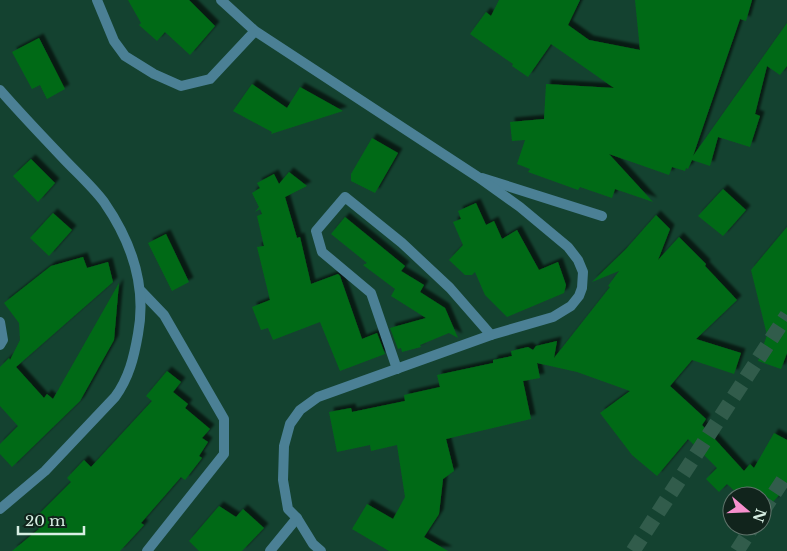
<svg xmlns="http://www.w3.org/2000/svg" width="787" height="551" font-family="'Libre Baskerville',serif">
	<defs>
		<filter id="shadow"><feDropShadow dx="4.5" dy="-4.5" stdDeviation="1" flood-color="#0009"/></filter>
	</defs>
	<rect width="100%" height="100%" fill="#144230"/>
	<path fill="#056a17" filter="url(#shadow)" d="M 128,0 L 189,0 L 215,26 L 190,55 L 165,32 L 157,41 L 139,25 L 141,23 Z
		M 499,0 L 580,0 L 568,25 L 589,40 L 640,50 L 635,0 L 752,0 L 746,21 L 740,19 L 693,156 L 787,23 L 787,66 L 780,75 L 767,66 L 755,114 L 760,116 L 750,147 L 718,137 L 710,166 L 692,160 L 688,169 L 686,168 L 685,171 L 672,167 L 669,175 L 609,154 L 653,202 L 615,189 L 612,198 L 580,187 L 578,190 L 528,172 L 530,169 L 517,164 L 525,140 L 512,141 L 510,122 L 544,119 L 546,84 L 614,88 L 551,44 L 528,77 L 512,66 L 513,64 L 470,34 L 486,12 L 491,16 Z
		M 39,38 L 65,89 L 47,99 L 40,85 L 32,89 L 12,52 Z
		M 252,84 L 287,108 L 300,87 L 343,111 L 271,134 L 272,132 L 233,111 Z
		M 372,138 L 398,153 L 375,193 L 351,181 L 351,174 Z
		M 31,159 L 55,183 L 38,202 L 13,176 Z
		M 289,172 L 307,186 L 285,197 L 297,238 L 300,237 L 311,284 L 338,274 L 340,276 L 362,339 L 377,333 L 385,354 L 340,371 L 320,322 L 273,340 L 268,328 L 261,330 L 252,307 L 270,300 L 257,247 L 264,246 L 257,216 L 262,214 L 260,209 L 255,212 L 259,207 L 252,193 L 260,188 L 257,183 L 274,174 L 279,184 Z
		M 723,189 L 746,210 L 723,236 L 698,216 Z
		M 476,203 L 486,225 L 494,221 L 502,239 L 517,230 L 539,270 L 558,262 L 566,285 L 564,293 L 507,317 L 485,295 L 475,272 L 472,275 L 465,275 L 449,260 L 463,245 L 453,222 L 461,219 L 458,211 Z
		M 53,213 L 72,230 L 49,256 L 30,238 Z
		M 656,215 L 670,229 L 658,260 L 679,237 L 706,264 L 705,266 L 737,300 L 696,339 L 741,353 L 734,374 L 692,360 L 670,386 L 706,419 L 702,425 L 744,471 L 750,464 L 754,468 L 774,433 L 787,440 L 787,486 L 773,502 L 766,496 L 740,496 L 727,484 L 719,492 L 706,479 L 717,468 L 688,439 L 657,476 L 632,455 L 600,413 L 630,391 L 577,372 L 537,363 L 540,378 L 523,381 L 531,419 L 446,439 L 454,471 L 443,479 L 439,514 L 424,537 L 448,551 L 389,551 L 352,529 L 367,504 L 393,519 L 405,497 L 397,445 L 371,451 L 370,445 L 337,452 L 329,412 L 351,408 L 352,412 L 405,401 L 404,395 L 440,387 L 437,375 L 493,363 L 493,360 L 512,356 L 511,351 L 528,347 L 533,350 L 536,346 L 557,341 L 554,358 L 610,287 L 608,286 L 619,271 L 592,282 L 626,249 Z
		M 345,217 L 405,266 L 401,271 L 424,285 L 420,292 L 445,308 L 458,338 L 449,333 L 420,345 L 421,347 L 402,352 L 401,348 L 398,349 L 390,328 L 426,318 L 391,296 L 395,289 L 363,265 L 367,263 L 331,234 Z
		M 787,227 L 787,353 L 781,369 L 758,361 L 767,335 L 751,270 Z
		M 166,234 L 189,282 L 172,291 L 148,243 Z
		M 83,257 L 87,268 L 108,262 L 113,282 L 16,367 L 44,398 L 47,394 L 53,399 L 119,283 L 114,340 L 80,401 L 12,467 L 0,454 L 0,444 L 18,426 L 0,406 L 0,367 L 9,358 L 10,360 L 20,340 L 19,323 L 4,303 L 51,266 Z
		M 167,371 L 181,382 L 173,392 L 188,404 L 185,408 L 210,429 L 202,438 L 208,442 L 199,456 L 202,458 L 185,480 L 181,477 L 141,523 L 144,525 L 120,551 L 12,551 L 39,529 L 35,525 L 41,520 L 37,516 L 71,482 L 67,478 L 84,460 L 91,467 L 152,401 L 146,396 Z
		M 219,506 L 236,517 L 243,509 L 264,528 L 242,551 L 199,551 L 189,541 Z"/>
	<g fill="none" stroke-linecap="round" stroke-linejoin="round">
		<path stroke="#315c4b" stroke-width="15" stroke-dasharray="15 8" stroke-linecap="butt" d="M 762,512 L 787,474
			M 633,551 L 787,315
			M 737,551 L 753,526"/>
		<path stroke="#4b8095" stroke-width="10" d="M 482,178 L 602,216
			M 141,291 L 164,315 L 224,419 L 224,454 L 147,551
			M 0,322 L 3,340 L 0,345
			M 397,369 L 371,293 L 322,252 L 316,231 L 345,197 L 402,243 L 450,288 L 491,335
			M 270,551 L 297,518"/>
		<path stroke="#4b8095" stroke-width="10" d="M 97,0 L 114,41 L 125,56 L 154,74 L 181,86 L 210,79 L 255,31
			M 221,0 L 255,31 L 478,177 L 520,207 L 568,247 L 578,260 L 583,272 L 582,288 L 579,296 L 571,306 L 553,317 L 491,335 L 318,397 L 300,410 L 290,424 L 284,446 L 283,480 L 288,509 L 297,518 L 313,544 L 321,551
			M 0,90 C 20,113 41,135 62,157 C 76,172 92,186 104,202 C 131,241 147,286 138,334 C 134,357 129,378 115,397 L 45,471 L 0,509"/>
	</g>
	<g transform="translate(747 511) rotate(109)"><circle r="24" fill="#11241c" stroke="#60756c"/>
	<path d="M0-4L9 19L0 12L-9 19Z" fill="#f790cd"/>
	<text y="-8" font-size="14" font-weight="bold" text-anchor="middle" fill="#d7efe3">N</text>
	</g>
	<path d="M18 526v8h66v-8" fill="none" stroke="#d7efe3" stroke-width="2.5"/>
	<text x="25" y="526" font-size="15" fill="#d7efe3" stroke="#11241c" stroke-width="4" paint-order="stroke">20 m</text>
</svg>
